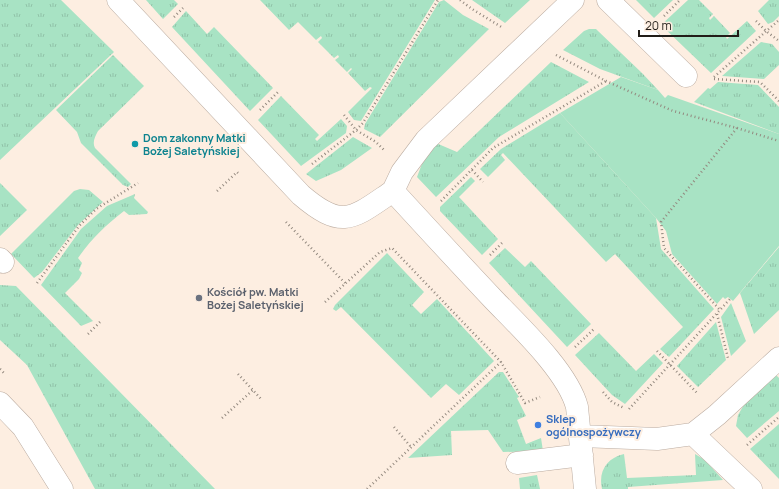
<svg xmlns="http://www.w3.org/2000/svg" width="779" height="489" font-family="Manrope,sans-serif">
	<defs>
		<pattern id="grass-tufts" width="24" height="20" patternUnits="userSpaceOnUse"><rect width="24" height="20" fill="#a8e3c4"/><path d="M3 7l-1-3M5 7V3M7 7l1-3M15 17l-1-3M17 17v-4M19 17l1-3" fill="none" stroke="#90c2a8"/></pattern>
	</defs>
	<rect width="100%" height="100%" fill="#fdeee1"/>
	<path fill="url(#grass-tufts)" d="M 0,0 L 61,0 L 114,52 L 0,160 Z
		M 146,0 L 174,0 L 178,4 L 163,19 Z
		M 260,0 L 435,0 L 361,121 L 354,120 L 348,112 L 372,88 L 370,87 L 365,91 L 348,73 L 352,69 L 351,68 L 347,72 L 335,60 L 339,57 L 338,55 L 334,58 L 318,42 L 322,38 L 321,36 L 316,40 L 298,22 L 289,30 Z
		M 444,0 L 463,15 L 489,29 L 380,137 L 364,129 L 365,124 L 439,2 Z
		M 472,0 L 530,0 L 505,23 Z
		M 636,0 L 673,0 L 654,18 Z
		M 688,0 L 699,0 L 713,14 L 709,18 L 710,20 L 714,16 L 730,33 L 726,37 L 727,39 L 747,21 L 756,31 L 711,73 L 661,25 Z
		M 769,0 L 779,0 L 779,16 L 773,22 L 768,24 L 758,11 Z
		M 186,11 L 207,34 L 214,27 L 273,88 L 250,111 L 172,27 Z
		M 589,29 L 596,29 L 598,31 L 642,73 L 658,90 L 600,69 L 563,50 L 584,31 Z
		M 761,42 L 772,44 L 779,52 L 779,65 L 764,79 L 722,76 Z
		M 113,55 L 144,86 L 98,131 C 95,137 92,142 95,148 L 131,184 L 128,187 L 123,185 L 81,143 L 77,132 L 56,110 Z
		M 551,62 L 589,82 L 499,137 L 436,197 L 417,177 L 423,161 L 436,143 L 457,152 Z
		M 718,82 L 758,85 L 779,107 L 779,134 L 694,102 L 708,88 L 710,89 Z
		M 281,96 L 319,135 L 315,139 L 317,141 L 341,119 L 347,126 L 346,133 L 301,166 L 258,120 Z
		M 560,113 L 656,218 L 661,249 L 714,309 L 669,357 L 660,349 L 683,327 L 615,254 L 606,262 L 503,153 L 501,155 L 505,160 L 488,177 L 480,169 L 501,149 Z
		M 353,137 L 372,148 L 341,170 L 316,181 L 306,174 Z
		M 471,177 L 475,181 L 459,197 L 498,239 L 482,255 L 440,211 L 440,207 Z
		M 0,183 L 27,210 L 0,236 Z
		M 80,189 L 89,190 L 103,202 L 78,225 L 42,272 L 34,278 L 11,254 L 74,191 Z
		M 135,194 L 134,198 L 148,212 L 147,214 L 129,215 L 124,211 C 104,227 93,237 78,258 L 82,263 L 79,270 L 82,273 L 79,279 L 65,293 L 93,321 L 81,326 L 41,285 L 81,229 L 107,206 Z
		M 779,247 L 779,310 L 754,334 L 740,293 Z
		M 505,248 L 525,267 L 531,261 L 591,324 L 567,347 L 489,263 Z
		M 387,253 L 424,292 L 412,305 L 421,314 L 437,299 L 494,361 L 459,395 L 446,384 L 431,398 L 341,307 L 336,311 L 333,309 L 335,305 Z
		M 0,285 L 16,286 L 215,489 L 95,489 L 27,365 L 0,340 Z
		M 731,303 L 746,341 L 731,356 L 721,317 Z
		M 716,322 L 726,360 L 698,387 L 677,366 Z
		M 599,333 L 636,371 L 654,354 L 663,363 L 625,404 L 612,395 L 575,355 Z
		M 499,372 L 503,372 L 519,397 L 517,398 L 526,416 L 517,420 L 526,444 L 541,438 L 543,451 L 503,452 L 488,430 L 451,431 L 452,455 L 408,458 Z
		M 775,374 L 779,378 L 779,411 L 747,438 L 736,426 L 738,415 L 745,403 Z
		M 779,424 L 779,479 L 750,449 Z
		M 624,454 L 627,478 L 696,475 L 695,454 L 705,460 L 723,480 L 628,487 L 628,489 L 602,489 C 598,471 607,458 624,454 Z
		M 537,475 L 540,489 L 520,489 L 519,478 Z"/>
	<path fill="#a8e3c4" d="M 621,77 L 658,90 L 665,98 L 668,95 L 779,134 L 779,246 L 733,301 L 728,297 L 725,299 L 723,297 L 717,304 L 672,254 L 666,231 L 656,218 L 560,113 Z"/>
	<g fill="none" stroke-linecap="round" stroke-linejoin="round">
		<defs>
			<path id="street" d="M 118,0 L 301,195 C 343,231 353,218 393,191 C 426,227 460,264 494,300 C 520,327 568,372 577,407 L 585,489
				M 608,0 L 686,76
				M 393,191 L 402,172 L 426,140 L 573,0
				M 0,259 L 3,262
				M 0,403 L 23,427 L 62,489
				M 693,434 L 717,415 L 779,358
				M 581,436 L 657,439 L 693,434 L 751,489
				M 517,463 L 582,455"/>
		</defs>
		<use href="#street" stroke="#bbaca1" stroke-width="23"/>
		<path stroke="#93897f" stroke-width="2.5" stroke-dasharray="1 3" stroke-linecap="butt" d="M 460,0 L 472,9 L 503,28
			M 664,16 L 680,0
			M 174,17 L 183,8
			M 756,21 L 766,31 L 779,41
			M 556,55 L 606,81 L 673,111 L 737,128 L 661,222 L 664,248 L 720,310
			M 714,77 L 779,20
			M 714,79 L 760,82 L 779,101
			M 260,110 L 278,92
			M 344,115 L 356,130 L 376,142 L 384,150
			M 737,128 L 779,141
			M 312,164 L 356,130 L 363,123 L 438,0
			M 472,170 L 483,182
			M 217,191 L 237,172 L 238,173
			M 441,201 L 493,148 L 606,81
			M 286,222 L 345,283
			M 490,255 L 502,243
			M 37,283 L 79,226 L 96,209 L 138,183
			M 325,302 L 380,252 L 392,248 L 501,362 L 525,403 L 540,397
			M 717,314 L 728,358
			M 88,334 L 100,322
			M 575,347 L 595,328
			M 657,351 L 698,394
			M 0,369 L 5,374
			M 238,374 L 262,400
			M 603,392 L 612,402 L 624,408
			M 629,409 L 730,299
			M 222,418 L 253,390
			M 394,427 L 411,447
			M 747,445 L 779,417
			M 367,489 L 501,362"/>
		<use href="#street" stroke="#fff" stroke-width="22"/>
	</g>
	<circle fill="#0f9aa8" stroke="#fdeee1" stroke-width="1.5" cx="135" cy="144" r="4"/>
	<circle fill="#6b7280" stroke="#fdeee1" stroke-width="1.5" cx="199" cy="298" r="4"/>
	<circle fill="#3f7fe0" stroke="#fdeee1" stroke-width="1.5" cx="538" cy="425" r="4"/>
	<g text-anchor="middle" stroke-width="4" stroke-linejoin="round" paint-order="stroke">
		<g font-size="11" font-weight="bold" fill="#0d838f" stroke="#fdeee1" text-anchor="start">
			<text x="143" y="142">Dom zakonny Matki<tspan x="143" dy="13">Bożej Saletyńskiej</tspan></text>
		</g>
		<g font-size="11" font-weight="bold" fill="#5b616d" stroke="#fdeee1" text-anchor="start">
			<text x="207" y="296">Kościół pw. Matki<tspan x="207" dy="13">Bożej Saletyńskiej</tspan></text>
		</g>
		<g font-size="11" font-weight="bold" fill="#366cbe" stroke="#fdeee1" text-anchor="start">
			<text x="546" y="423">Sklep<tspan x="546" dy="13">ogólnospożywczy</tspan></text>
		</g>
	</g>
	<path d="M639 30v6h99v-6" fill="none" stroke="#221d18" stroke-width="2"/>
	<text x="645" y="30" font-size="12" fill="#221d18" stroke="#fdeee1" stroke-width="3" paint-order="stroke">20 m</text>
</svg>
